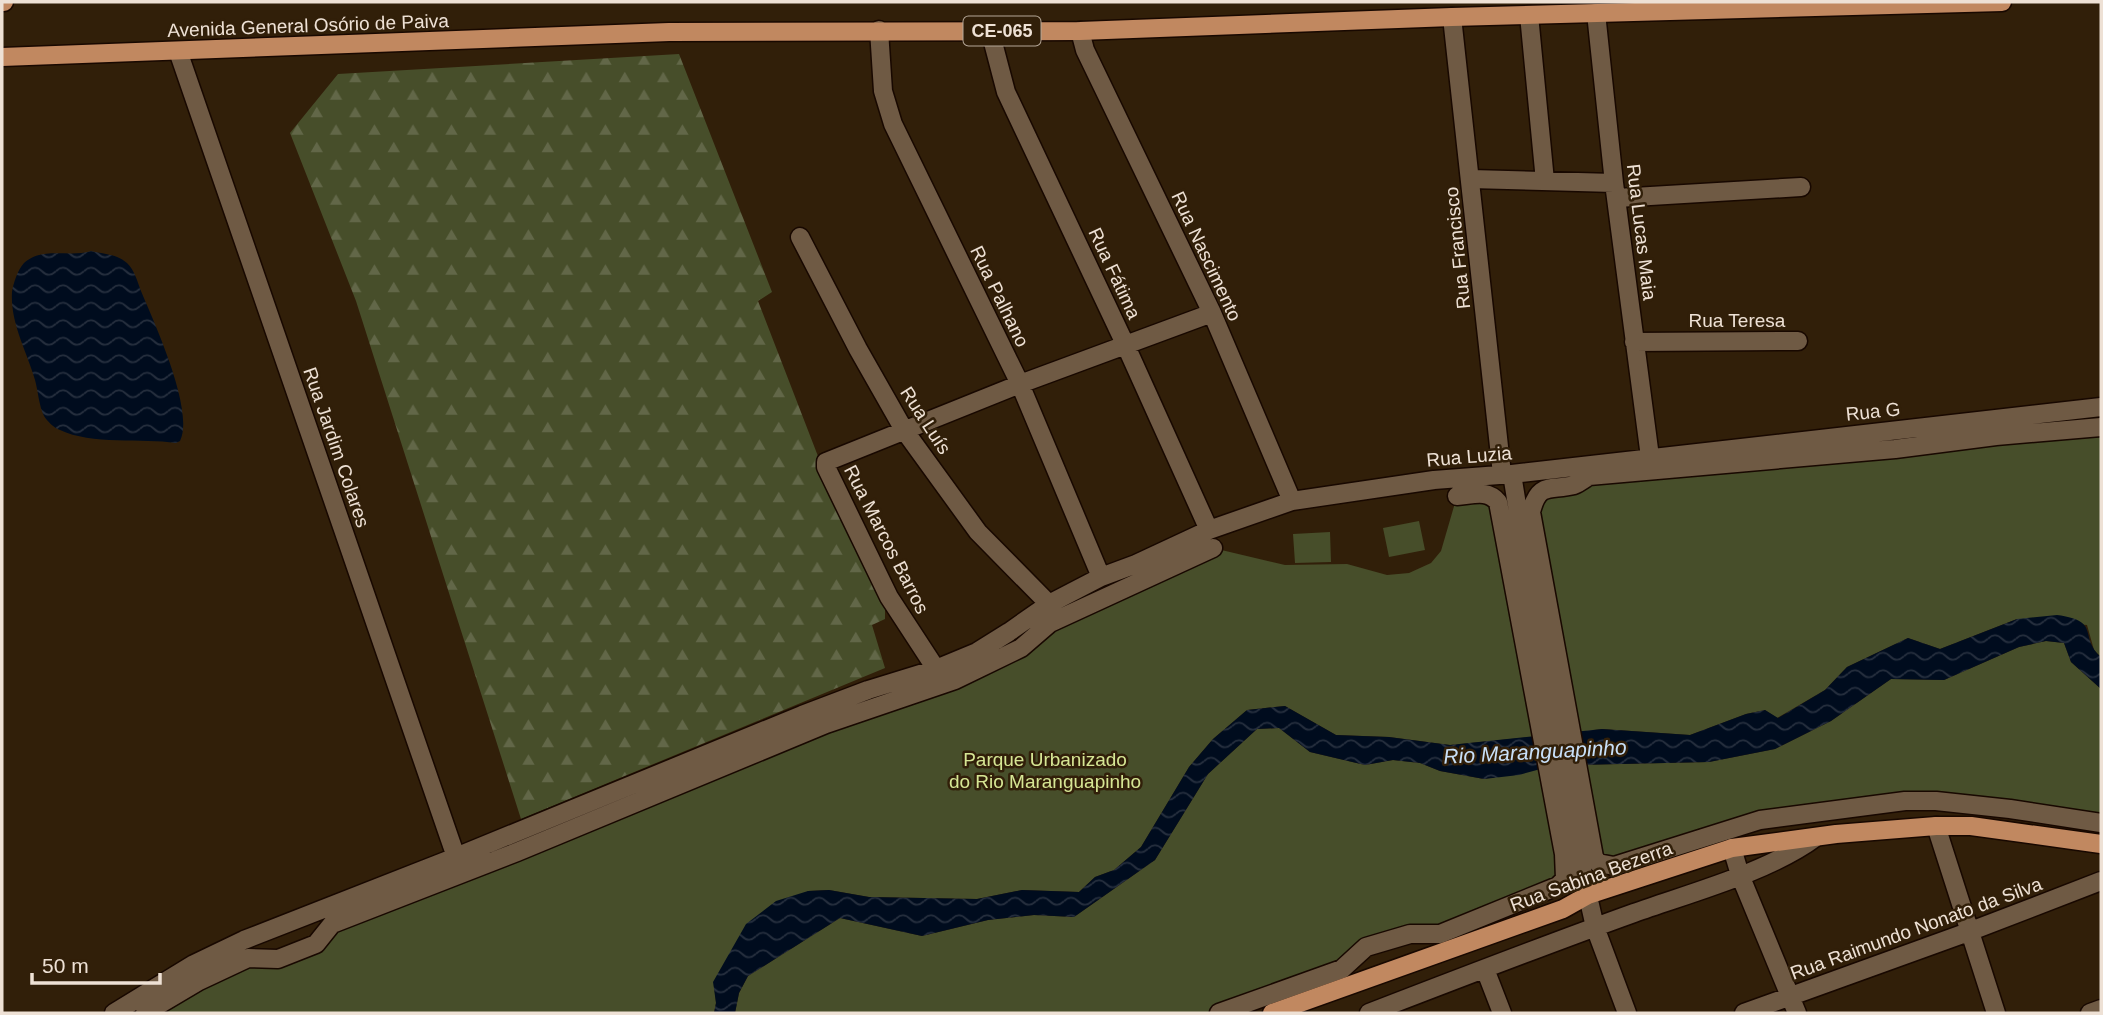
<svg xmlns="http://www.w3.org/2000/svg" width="2103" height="1015" font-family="Helvetica,sans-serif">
	<defs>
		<pattern id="forest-firs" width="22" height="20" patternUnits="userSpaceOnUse" patternTransform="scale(1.75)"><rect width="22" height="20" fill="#474e2a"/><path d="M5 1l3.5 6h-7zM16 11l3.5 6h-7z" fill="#626748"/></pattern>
		<pattern id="water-waves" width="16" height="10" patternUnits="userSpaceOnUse" patternTransform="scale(1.75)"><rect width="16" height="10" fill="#000c1e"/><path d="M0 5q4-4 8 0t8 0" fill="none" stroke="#262f3e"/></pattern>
	</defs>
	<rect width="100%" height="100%" fill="#311f09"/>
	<path fill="url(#forest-firs)" d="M 679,54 L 772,292 L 758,301 L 821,464 L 885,593 L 885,619 L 872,625 L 885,668 L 521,819 L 356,301 L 290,133 L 338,74 Z"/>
	<path fill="#474e2a" d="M 2101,427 L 2101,657 L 2094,650 L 2087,625 L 2017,619 L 1940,649 L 1908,638 L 1847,667 L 1825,690 L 1777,718 L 1765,710 L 1746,714 L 1690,735 L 1602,729 L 1571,733 L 1535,497 L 1553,486 Z
		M 1457,496 L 1492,496 L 1542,736 L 1450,745 L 1389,737 L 1336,735 L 1285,706 L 1247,710 L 1213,739 L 1189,767 L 1141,847 L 1114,870 L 1095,877 L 1079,892 L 1022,890 L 977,899 L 869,897 L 829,890 L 808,891 L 714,982 L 716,1003 L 714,1013 L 145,1013 L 199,981 L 279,959 L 332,924 L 1021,648 L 1213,548 L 1285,565 L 1347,564 L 1387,575 L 1409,573 L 1431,563 L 1441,551 Z
		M 1419,521 L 1425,550 L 1389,557 L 1383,528 Z
		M 1330,532 L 1331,562 L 1295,563 L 1293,534 Z
		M 2046,641 L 2064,643 L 2071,662 L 2101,689 L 2101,823 L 1936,801 L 1778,817 L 1605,866 L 1577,765 L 1709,762 L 1775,749 L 1831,721 L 1891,679 L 1944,680 L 2019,647 Z
		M 1279,728 L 1310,752 L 1365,765 L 1393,760 L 1420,763 L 1440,771 L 1484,779 L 1548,767 L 1565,879 L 1440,934 L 1410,934 L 1342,969 L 1219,1013 L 735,1013 L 739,993 L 748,976 L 840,918 L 922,936 L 988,920 L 1034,915 L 1074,917 L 1155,860 L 1208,774 L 1257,729 Z"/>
	<path fill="url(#water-waves)" d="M 91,251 C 103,254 117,254 127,263 C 135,271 137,281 141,291 C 154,322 195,411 180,441 L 176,443 C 142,438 91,445 60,430 C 54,428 47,421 44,416 C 39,406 38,391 35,380 C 27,352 10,323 12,292 C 13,284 18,269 24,263 C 43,246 70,258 91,251 Z
		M 2057,615 C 2102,621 2078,636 2101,657 L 2101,689 L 2071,662 L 2064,643 L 2046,641 L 2019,647 L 1944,680 L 1891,679 L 1831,721 L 1775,749 L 1709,762 L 1577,765 L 1548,767 L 1519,775 L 1484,779 L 1440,771 L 1420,763 L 1393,760 L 1365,765 L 1310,752 L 1279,728 L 1257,729 L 1208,774 L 1155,860 L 1074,917 L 1034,915 L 988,920 L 922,936 L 840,918 L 748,976 L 739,993 L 735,1013 L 714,1013 L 716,1003 L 713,982 L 746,924 L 776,901 L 808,891 L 829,890 L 869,897 L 977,899 L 1022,890 L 1079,892 L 1095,877 L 1114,870 L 1141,847 L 1189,767 L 1213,739 L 1247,710 L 1285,706 L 1336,735 L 1389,737 L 1450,745 L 1602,729 L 1690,735 L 1746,714 L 1765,710 L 1778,718 L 1825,690 L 1847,667 L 1908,638 L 1940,649 L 2017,619 Z"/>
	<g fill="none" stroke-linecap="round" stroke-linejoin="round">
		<defs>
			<path id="minor" d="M 1596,13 L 1614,183 L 1650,457
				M 1529,15 L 1545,181
				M 1452,17 L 1502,474
				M 879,30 L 883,91 L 893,124 L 1020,384 L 1101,577
				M 990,31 L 1006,92 L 1126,346 L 1209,530
				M 1080,31 L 1085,50 L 1212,313 L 1292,501
				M 178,51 L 456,857
				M 1471,179 L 1614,183
				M 1617,198 L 1801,187
				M 800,237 L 858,349 L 904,430 L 978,532 L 1049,604
				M 1634,342 L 1798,341
				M 2101,427 L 1996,436 L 1895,449 L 1589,476 C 1584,479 1579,483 1574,485 C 1550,491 1539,481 1531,512 L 1594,857 L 1598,863 L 1614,866 L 1760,820 L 1905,801 L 1936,801 L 2010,809 L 2101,823
				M 1512,474 L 1540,648 L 1573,830 L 1595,927 L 1627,1013
				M 936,669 L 889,597 L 826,467 L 826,462 L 1020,384 L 1212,313
				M 1936,826 L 1996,1013
				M 1732,848 L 1740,875 L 1797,1013
				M 1485,969 L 1502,1013
				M 114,1013 L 194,964 L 244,940 L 456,857 L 802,715 L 868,690 L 936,669 L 977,652 L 1009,632 L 1049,604 L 1101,577 L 1136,564 L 1209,530 L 1292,501 L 1434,480 L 1512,474 L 2101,407
				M 145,1013 L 199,981 L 248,958 L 278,959 L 316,944 L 332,924 L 517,852 L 826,724 L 955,680 L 1021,648 L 1050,623 L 1213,548
				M 1219,1013 L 1342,969 L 1366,947 L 1410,934 L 1440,934 L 1558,886 L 1565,879 L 1564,854 L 1498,502 C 1487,489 1473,495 1457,496
				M 1369,1013 C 1457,979 1545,945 1634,913 C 1690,893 1769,872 1816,837
				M 1744,1013 L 1971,931 L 2101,881
				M 2090,1013 L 2101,1009"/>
			<path id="major" d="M 2,2 L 4,2
				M 2,57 L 669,32 L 1080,31 L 1452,17 L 2002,2
				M 1272,1013 L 1563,909 L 1588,895 L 1732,848 L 1836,834 L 1936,826 L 1971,826 L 2101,844"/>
		</defs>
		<use href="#minor" stroke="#180800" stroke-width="21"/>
		<use href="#major" stroke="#180800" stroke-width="21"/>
		<use href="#minor" stroke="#6f5a44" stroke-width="18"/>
		<use href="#major" stroke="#c18860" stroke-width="18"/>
	</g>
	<g text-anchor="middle" stroke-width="5" stroke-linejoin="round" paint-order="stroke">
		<rect fill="#311f09" stroke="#b5a798" stroke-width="2" x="963.5" y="16.5" width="77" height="29" rx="5"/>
		<g font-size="18" font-weight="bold" fill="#eee1d5">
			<text x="1002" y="37">CE-065</text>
		</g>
		<g font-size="19" fill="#eee1d5" stroke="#311f09">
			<text transform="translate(308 25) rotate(-2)" y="7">Avenida General Osório de Paiva</text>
			<text transform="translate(1642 232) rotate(83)" y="7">Rua Lucas Maia</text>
			<text transform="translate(1457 248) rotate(-96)" y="7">Rua Francisco</text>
			<text transform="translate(1207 256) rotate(65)" y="7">Rua Nascimento</text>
			<text transform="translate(1115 273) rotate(65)" y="7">Rua Fátima</text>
			<text transform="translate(1000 296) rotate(64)" y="7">Rua Palhano</text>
			<text x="1737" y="327">Rua Teresa</text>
			<text transform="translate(1873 411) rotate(-6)" y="7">Rua G</text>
			<text transform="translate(926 420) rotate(57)" y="7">Rua Luís</text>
			<text transform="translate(337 447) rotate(71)" y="7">Rua Jardim Colares</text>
			<text transform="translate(1469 456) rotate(-5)" y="7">Rua Luzia</text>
			<text transform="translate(887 539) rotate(63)" y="7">Rua Marcos Barros</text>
			<text transform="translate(1591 876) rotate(-20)" y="7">Rua Sabina Bezerra</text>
			<text transform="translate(1916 928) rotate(-20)" y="7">Rua Raimundo Nonato da Silva</text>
		</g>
		<g font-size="19" fill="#d6e694" stroke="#311f09">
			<text x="1045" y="766">Parque Urbanizado<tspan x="1045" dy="22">do Rio Maranguapinho</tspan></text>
		</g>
		<g font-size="21" font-style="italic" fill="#c8e0f9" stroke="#311f09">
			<text transform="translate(1535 752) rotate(-3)" y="7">Rio Maranguapinho</text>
		</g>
	</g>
	<rect width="2103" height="1015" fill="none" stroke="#eee1d5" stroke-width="7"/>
	<path d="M32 973v10h128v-10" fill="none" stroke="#eee1d5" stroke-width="3.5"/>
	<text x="42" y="973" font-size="21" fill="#eee1d5" stroke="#311f09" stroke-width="5" paint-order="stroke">50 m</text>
</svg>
